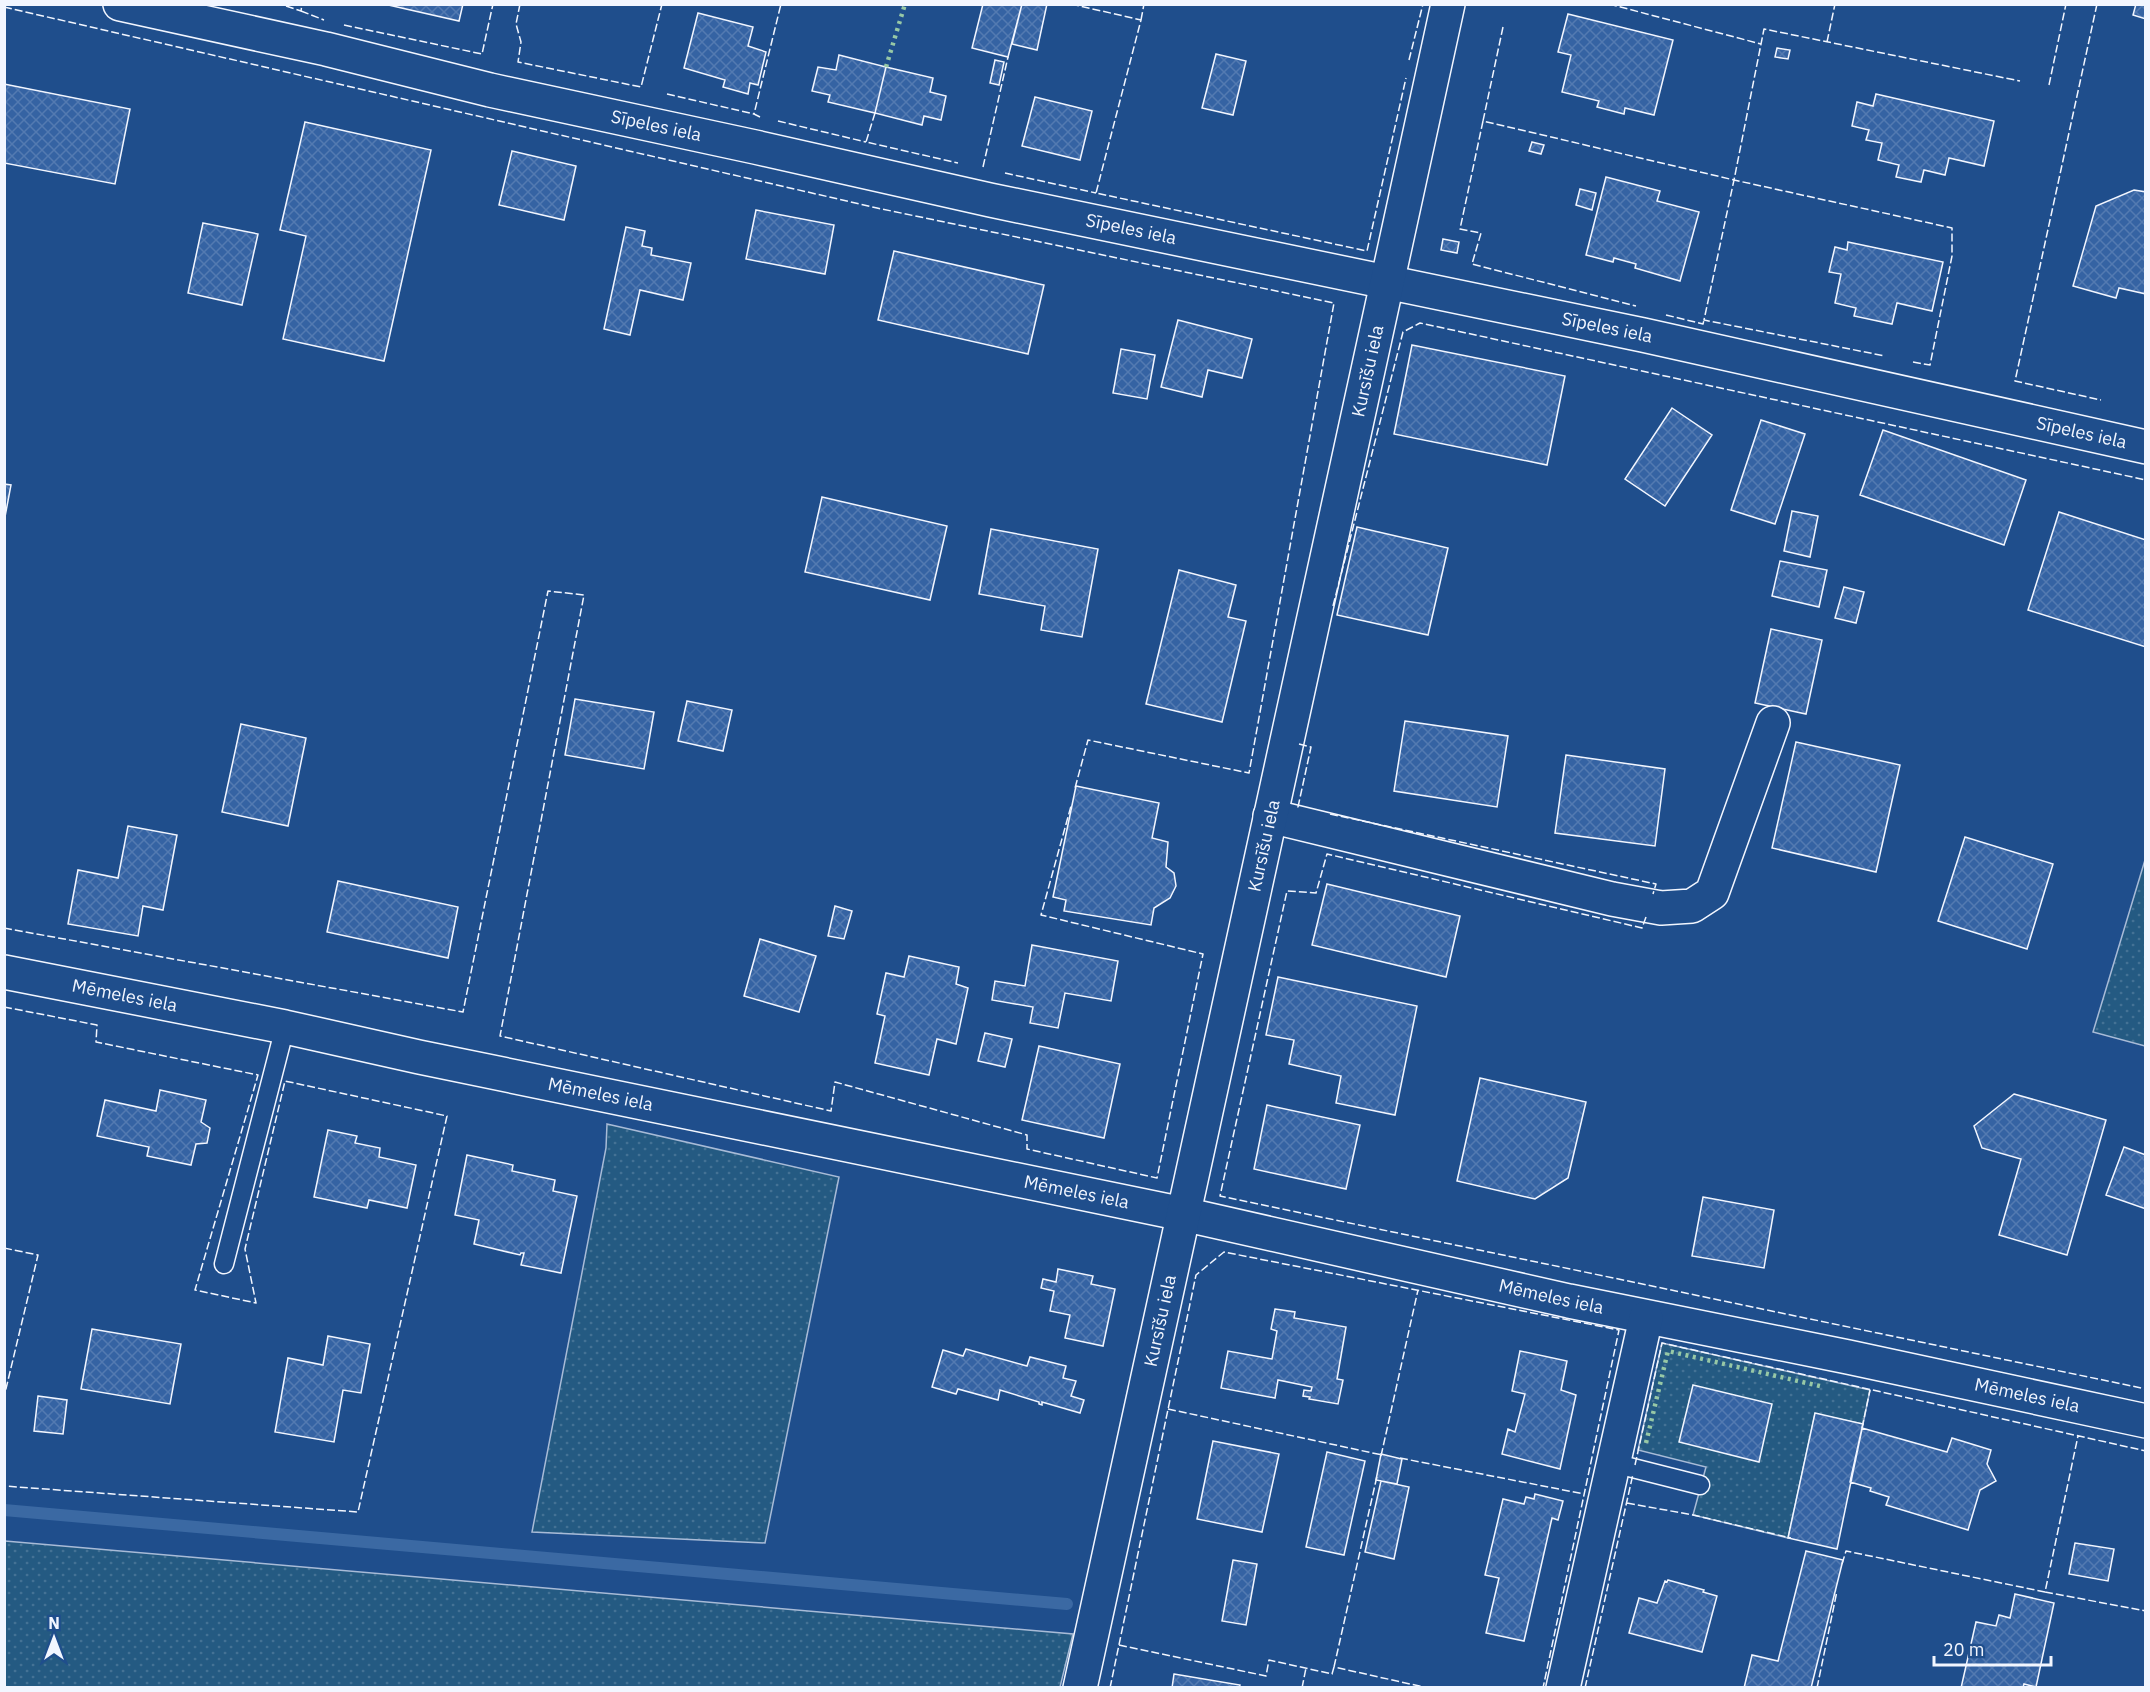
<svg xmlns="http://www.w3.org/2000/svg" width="2150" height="1692" font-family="'IBM Plex Sans',sans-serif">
	<defs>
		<pattern id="grass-dots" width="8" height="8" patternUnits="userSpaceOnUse" patternTransform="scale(1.5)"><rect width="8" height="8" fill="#245a82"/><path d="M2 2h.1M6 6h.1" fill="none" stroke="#447295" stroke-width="1.8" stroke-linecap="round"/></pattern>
		<pattern id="building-cross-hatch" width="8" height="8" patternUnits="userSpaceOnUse" patternTransform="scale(1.5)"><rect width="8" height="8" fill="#3563a3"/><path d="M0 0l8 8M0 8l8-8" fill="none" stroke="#537ab1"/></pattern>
	</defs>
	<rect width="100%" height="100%" fill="#1f4e8c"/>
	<path fill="url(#grass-dots)" stroke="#a8bbd7" stroke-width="1.5" d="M 2145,860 L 2146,1046 L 2145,1046 L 2093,1032 Z
		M 607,1124 L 839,1177 L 765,1543 L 532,1532 L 606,1148 Z
		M 1662,1343 L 1870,1390 L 1863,1424 L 1815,1414 L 1788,1538 L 1693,1515 L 1706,1467 L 1638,1450 Z
		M 4,1541 L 5,1541 L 1073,1634 L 1060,1687 L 5,1687 Z"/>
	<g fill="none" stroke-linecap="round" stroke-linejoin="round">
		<path stroke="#3b69a3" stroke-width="12" d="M 4,1510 L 1067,1604"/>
	</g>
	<path fill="url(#building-cross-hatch)" stroke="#f2f6ff" stroke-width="1.5" d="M 384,4 L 463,4 L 459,21 Z
		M 983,4 L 1022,4 L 1008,57 L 972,48 Z
		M 1022,4 L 1047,4 L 1037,50 L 1012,44 Z
		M 2136,4 L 2146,4 L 2146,19 L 2133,15 Z
		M 698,13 L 753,27 L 748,46 L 766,52 L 758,85 L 750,83 L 748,94 L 723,87 L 725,80 L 684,68 Z
		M 1568,14 L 1673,40 L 1654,115 L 1625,108 L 1624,114 L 1597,107 L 1599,101 L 1562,92 L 1571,55 L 1558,52 Z
		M 1777,48 L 1790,50 L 1788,59 L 1775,57 Z
		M 1216,54 L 1246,61 L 1233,115 L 1202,108 Z
		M 839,55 L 886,67 L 875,113 L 828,102 L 830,95 L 812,91 L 818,67 L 836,70 Z
		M 995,60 L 1004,62 L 999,85 L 990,83 Z
		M 886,67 L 933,78 L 930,92 L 946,96 L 941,120 L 924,116 L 922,125 L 875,113 Z
		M 4,84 L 130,109 L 115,184 L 4,163 Z
		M 1876,94 L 1994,121 L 1984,166 L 1949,158 L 1945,175 L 1924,170 L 1921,182 L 1896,177 L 1899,165 L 1878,160 L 1882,143 L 1866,140 L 1869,130 L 1852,126 L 1857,102 L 1873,106 Z
		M 1035,97 L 1092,111 L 1080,160 L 1022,146 Z
		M 305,122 L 431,150 L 384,361 L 283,339 L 306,236 L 280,230 Z
		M 1532,142 L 1544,145 L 1541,154 L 1529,151 Z
		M 512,151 L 576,166 L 564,220 L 499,205 Z
		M 1606,177 L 1660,191 L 1657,201 L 1699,212 L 1680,281 L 1635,268 L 1636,264 L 1614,258 L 1613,262 L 1586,255 Z
		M 1580,189 L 1596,193 L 1592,210 L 1576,205 Z
		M 2134,190 L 2146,192 L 2146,294 L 2119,288 L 2116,298 L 2073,286 L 2096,206 Z
		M 756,210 L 834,225 L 825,274 L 746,259 Z
		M 203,223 L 258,234 L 242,305 L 188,293 Z
		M 626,227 L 645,231 L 642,246 L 652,248 L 651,255 L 691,263 L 683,300 L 640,290 L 630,335 L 604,329 Z
		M 1443,239 L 1459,242 L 1457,253 L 1441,250 Z
		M 1848,242 L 1943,262 L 1932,311 L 1897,303 L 1892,324 L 1854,316 L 1856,308 L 1835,303 L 1841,274 L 1829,272 L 1835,247 L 1847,250 Z
		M 894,251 L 1044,285 L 1028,354 L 878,320 Z
		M 1178,320 L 1252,339 L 1242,378 L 1208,370 L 1202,397 L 1161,387 Z
		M 1412,345 L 1565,376 L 1547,465 L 1394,434 Z
		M 1121,349 L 1155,355 L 1147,399 L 1113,393 Z
		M 1672,408 L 1712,435 L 1665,506 L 1625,479 Z
		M 1761,420 L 1805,434 L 1775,524 L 1731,510 Z
		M 1883,430 L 2026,480 L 2004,545 L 1860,495 Z
		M 4,484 L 11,485 L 4,522 Z
		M 822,497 L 947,526 L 930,600 L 805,572 Z
		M 1792,511 L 1818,516 L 1810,557 L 1784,551 Z
		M 2059,512 L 2146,540 L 2146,647 L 2028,610 Z
		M 1357,527 L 1448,548 L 1428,635 L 1337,615 Z
		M 991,529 L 1098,549 L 1082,637 L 1041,630 L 1045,606 L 979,594 Z
		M 1780,561 L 1827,570 L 1819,607 L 1772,596 Z
		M 1179,570 L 1236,585 L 1228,617 L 1246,621 L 1222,722 L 1146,704 Z
		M 1844,587 L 1864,592 L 1856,623 L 1835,618 Z
		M 1771,629 L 1822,640 L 1806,714 L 1755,703 Z
		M 575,699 L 654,712 L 644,769 L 565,755 Z
		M 687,701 L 732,710 L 723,751 L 678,741 Z
		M 1405,721 L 1508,736 L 1497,807 L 1394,791 Z
		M 241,724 L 306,738 L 288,826 L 222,812 Z
		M 1796,742 L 1900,765 L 1876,872 L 1772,848 Z
		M 1566,755 L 1665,769 L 1655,846 L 1555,833 Z
		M 1076,786 L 1159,803 L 1152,838 L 1168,842 L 1166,867 L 1174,873 L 1176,886 L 1170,898 L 1154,908 L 1151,925 L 1064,911 L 1066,900 L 1053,897 Z
		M 128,826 L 177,835 L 163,910 L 143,906 L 138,936 L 68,924 L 78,870 L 118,878 Z
		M 1965,837 L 2053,864 L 2027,949 L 1938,921 Z
		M 338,881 L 458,907 L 448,958 L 327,932 Z
		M 1327,884 L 1460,916 L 1446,977 L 1312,945 Z
		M 835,906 L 852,911 L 844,939 L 828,936 Z
		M 760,939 L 816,956 L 799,1012 L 744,996 Z
		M 1032,945 L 1118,961 L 1111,1001 L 1065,993 L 1058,1028 L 1030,1023 L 1033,1007 L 992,1000 L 995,981 L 1025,986 Z
		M 909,956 L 959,967 L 956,984 L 968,988 L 956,1044 L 937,1039 L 929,1075 L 875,1063 L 885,1016 L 877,1014 L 886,973 L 904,977 Z
		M 1278,977 L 1417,1006 L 1395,1115 L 1336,1103 L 1341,1076 L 1289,1064 L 1294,1040 L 1266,1035 Z
		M 985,1033 L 1012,1039 L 1005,1067 L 978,1061 Z
		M 1039,1046 L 1120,1064 L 1104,1138 L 1022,1120 Z
		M 1480,1078 L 1586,1102 L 1568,1178 L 1535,1199 L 1457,1181 Z
		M 160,1090 L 206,1100 L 201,1122 L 210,1128 L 207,1143 L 196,1144 L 191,1165 L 147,1156 L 149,1147 L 97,1136 L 105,1100 L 156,1111 Z
		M 2014,1094 L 2106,1120 L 2067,1255 L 1999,1235 L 2021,1159 L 1982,1148 L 1974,1126 Z
		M 1267,1105 L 1360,1125 L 1346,1189 L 1254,1169 Z
		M 328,1130 L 357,1136 L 355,1143 L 380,1148 L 379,1157 L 416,1165 L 407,1208 L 369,1200 L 367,1208 L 314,1197 Z
		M 2124,1147 L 2146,1155 L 2146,1209 L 2106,1195 Z
		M 467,1155 L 513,1165 L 512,1171 L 555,1180 L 553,1191 L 577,1196 L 561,1273 L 521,1265 L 524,1253 L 521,1253 L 520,1255 L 474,1244 L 479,1220 L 455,1215 Z
		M 1703,1197 L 1774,1210 L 1764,1268 L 1692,1256 Z
		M 1058,1269 L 1093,1276 L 1091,1284 L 1115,1289 L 1103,1346 L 1065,1338 L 1070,1315 L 1050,1311 L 1054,1291 L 1041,1288 L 1043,1279 L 1056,1282 Z
		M 1275,1309 L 1295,1312 L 1294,1318 L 1346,1327 L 1337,1379 L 1343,1380 L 1338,1404 L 1309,1399 L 1310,1397 L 1303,1396 L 1304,1390 L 1311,1391 L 1312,1387 L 1278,1380 L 1275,1398 L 1221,1388 L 1228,1351 L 1272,1359 L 1277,1331 L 1271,1329 Z
		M 92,1329 L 181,1344 L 170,1404 L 81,1389 Z
		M 328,1336 L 370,1344 L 361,1393 L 343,1390 L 334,1442 L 275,1432 L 288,1358 L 323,1365 Z
		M 966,1349 L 1027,1366 L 1030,1357 L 1066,1366 L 1063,1378 L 1076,1381 L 1071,1396 L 1084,1400 L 1080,1413 L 1042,1402 L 1042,1405 L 1039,1404 L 1039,1402 L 1000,1390 L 998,1400 L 958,1389 L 956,1394 L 932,1387 L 943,1350 L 963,1356 Z
		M 1520,1351 L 1567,1361 L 1561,1390 L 1576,1395 L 1560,1469 L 1502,1454 L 1508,1429 L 1515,1432 L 1525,1394 L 1512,1391 Z
		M 1693,1385 L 1772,1404 L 1759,1462 L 1679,1442 Z
		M 38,1396 L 67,1400 L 63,1434 L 34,1431 Z
		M 1815,1413 L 1863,1424 L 1837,1549 L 1788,1538 Z
		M 1862,1428 L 1947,1452 L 1952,1438 L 1991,1450 L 1987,1464 L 1996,1481 L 1980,1490 L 1968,1530 L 1886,1505 L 1889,1497 L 1870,1491 L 1871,1488 L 1850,1482 Z
		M 1213,1441 L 1279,1454 L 1262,1532 L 1197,1519 Z
		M 1327,1452 L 1365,1461 L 1344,1555 L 1306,1547 Z
		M 1381,1454 L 1402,1459 L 1397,1484 L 1376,1480 Z
		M 1381,1481 L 1409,1487 L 1394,1559 L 1365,1552 Z
		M 1535,1494 L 1563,1501 L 1558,1520 L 1552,1518 L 1524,1641 L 1486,1633 L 1499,1578 L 1485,1575 L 1503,1499 L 1524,1504 L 1526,1497 L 1534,1499 Z
		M 2075,1543 L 2114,1549 L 2108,1581 L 2069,1574 Z
		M 1806,1551 L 1843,1560 L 1811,1688 L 1744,1688 L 1752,1655 L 1778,1661 Z
		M 1233,1560 L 1257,1564 L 1246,1625 L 1222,1621 Z
		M 1668,1580 L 1704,1590 L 1703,1592 L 1717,1596 L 1702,1652 L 1629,1633 L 1639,1598 L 1657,1603 L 1665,1581 L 1667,1582 Z
		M 2015,1594 L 2054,1603 L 2036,1687 L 2024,1684 L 2023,1688 L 1961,1688 L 1976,1622 L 1996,1626 L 1999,1615 L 2010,1618 Z
		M 1174,1674 L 1240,1685 L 1239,1688 L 1172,1688 Z"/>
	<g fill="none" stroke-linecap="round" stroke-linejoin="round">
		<defs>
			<path id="service" d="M 224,1264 L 285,1027
				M 1613,1463 L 1700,1485"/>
			<g id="minor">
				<path id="s1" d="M 120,4 L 326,49 L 490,90 L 755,147 L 990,200 L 1643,335 L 2146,447"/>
				<path d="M 1270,816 L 1612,899 L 1661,908 L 1692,906 L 1712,893 L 1773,723"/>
				<path id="s2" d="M 4,972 L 285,1027 L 419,1057 L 1183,1214 L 1569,1301 L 1848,1357 L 2146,1421"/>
				<path id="s3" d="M 1080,1688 L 1448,4"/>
				<path d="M 1563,1688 L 1646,1318"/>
			</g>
		</defs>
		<use href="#service" stroke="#f2f6ff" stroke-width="21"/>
		<use href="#minor" stroke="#f2f6ff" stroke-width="36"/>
		<use href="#service" stroke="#1f4e8c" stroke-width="18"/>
		<use href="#minor" stroke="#1f4e8c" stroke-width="33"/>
		<path stroke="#97c8a6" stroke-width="4.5" stroke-dasharray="3 4.5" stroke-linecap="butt" d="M 886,67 L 905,4
			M 1646,1443 L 1668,1351 L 1824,1387"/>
		<path stroke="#f2f6ff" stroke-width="1.5" stroke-dasharray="8 3" stroke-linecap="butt" d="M 520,4 L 516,24 L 521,42 L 518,62 L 641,87 L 662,4
			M 1071,4 L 1141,20 L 1096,193 L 1367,251 L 1406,78
			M 1609,4 L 1761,44
			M 2097,4 L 2015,381 L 2101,400
			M 286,6 L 301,11 L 302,4
			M 4,7 L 877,208 L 1334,303 L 1249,773 L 1088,740 L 1075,788
			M 301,11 L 324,20
			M 1141,20 L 1144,4
			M 344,25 L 482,54 L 493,4
			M 1503,27 L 1483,121 L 1734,180 L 1704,320 L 1885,356
			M 1827,42 L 1835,4
			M 1409,60 L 1423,4
			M 2049,85 L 2066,4
			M 667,94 L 754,114
			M 875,113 L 866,142 L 958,163
			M 760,117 L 754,114 L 781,4
			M 778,121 L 866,142
			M 1483,121 L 1460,229 L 1481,233 L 1472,264 L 1636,306
			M 983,167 L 1008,57
			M 1005,173 L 1096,193
			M 1666,315 L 1703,324 L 1704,320
			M 1913,362 L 1930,365 L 1952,256 L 1952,228 L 1734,180 L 1764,29 L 2020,81
			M 1333,606 L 1403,332 L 1420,323 L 2146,480
			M 1299,744 L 1311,747 L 1298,807 L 1300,807
			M 1330,814 L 1656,884 L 1653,894
			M 1646,917 L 1642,928 L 1327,854 L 1316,893 L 1287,891 L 1220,1196 L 2146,1389
			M 4,928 L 463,1012 L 548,591 L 584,595 L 500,1036 L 831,1111 L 835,1082 L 1027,1135 L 1027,1149 L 1157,1178 L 1203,954 L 1041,915 L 1071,806
			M 4,1007 L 97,1025 L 96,1042 L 258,1075 L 195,1290 L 256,1303 L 245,1249 L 285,1081 L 447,1116 L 358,1512 L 4,1486
			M 4,1248 L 38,1255 L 4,1397
			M 1168,1409 L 1382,1455
			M 1862,1428 L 1870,1390
			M 1381,1456 L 1418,1290
			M 1400,1458 L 1584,1494
			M 1635,1465 L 1662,1343 L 2146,1451
			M 1627,1503 L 1693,1515 L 1791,1538
			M 1842,1564 L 1846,1551 L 2045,1592 L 2078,1436
			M 2045,1592 L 2146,1611
			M 1119,1645 L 1266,1676 L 1269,1660 L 1332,1674 L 1334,1667 L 1428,1688
			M 1334,1667 L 1377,1476
			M 1110,1688 L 1196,1275 L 1224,1252 L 1619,1330 L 1543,1688
			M 1302,1688 L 1306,1668
			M 1585,1688 L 1633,1474
			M 1817,1688 L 1837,1591"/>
	</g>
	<g text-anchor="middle" stroke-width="4.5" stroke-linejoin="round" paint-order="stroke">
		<g font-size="18" fill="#f2f6ff" stroke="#1f4e8c">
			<text dy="6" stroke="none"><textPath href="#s1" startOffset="550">Sīpeles iela</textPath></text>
			<text dy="6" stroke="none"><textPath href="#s1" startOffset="1036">Sīpeles iela</textPath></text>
			<text dy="6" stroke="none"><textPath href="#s1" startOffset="1522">Sīpeles iela</textPath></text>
			<text dy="6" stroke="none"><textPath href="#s3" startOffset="1348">Kursīšu iela</textPath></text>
			<text dy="6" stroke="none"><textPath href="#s1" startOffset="2008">Sīpeles iela</textPath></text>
			<text dy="6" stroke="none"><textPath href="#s3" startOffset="862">Kursīšu iela</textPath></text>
			<text dy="6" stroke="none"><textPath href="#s2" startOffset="123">Mēmeles iela</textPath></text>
			<text dy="6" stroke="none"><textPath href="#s2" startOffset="609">Mēmeles iela</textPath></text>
			<text dy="6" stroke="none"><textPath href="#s2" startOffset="1095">Mēmeles iela</textPath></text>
			<text dy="6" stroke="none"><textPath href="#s2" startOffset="1581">Mēmeles iela</textPath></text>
			<text dy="6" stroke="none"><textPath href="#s3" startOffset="376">Kursīšu iela</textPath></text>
			<text dy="6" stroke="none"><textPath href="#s2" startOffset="2067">Mēmeles iela</textPath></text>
		</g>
	</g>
	<rect width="2150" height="1692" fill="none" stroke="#f2f6ff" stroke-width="12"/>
	<g transform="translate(54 1638)" stroke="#1f4e8c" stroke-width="4.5" paint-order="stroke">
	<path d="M0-4.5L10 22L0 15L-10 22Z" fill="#f2f6ff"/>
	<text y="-9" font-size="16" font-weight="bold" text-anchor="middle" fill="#f2f6ff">N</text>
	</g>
	<path d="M1934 1656v9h117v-9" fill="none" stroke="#f2f6ff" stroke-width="3"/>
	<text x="1943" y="1656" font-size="18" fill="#f2f6ff" stroke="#1f4e8c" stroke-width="4.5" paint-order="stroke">20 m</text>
</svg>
